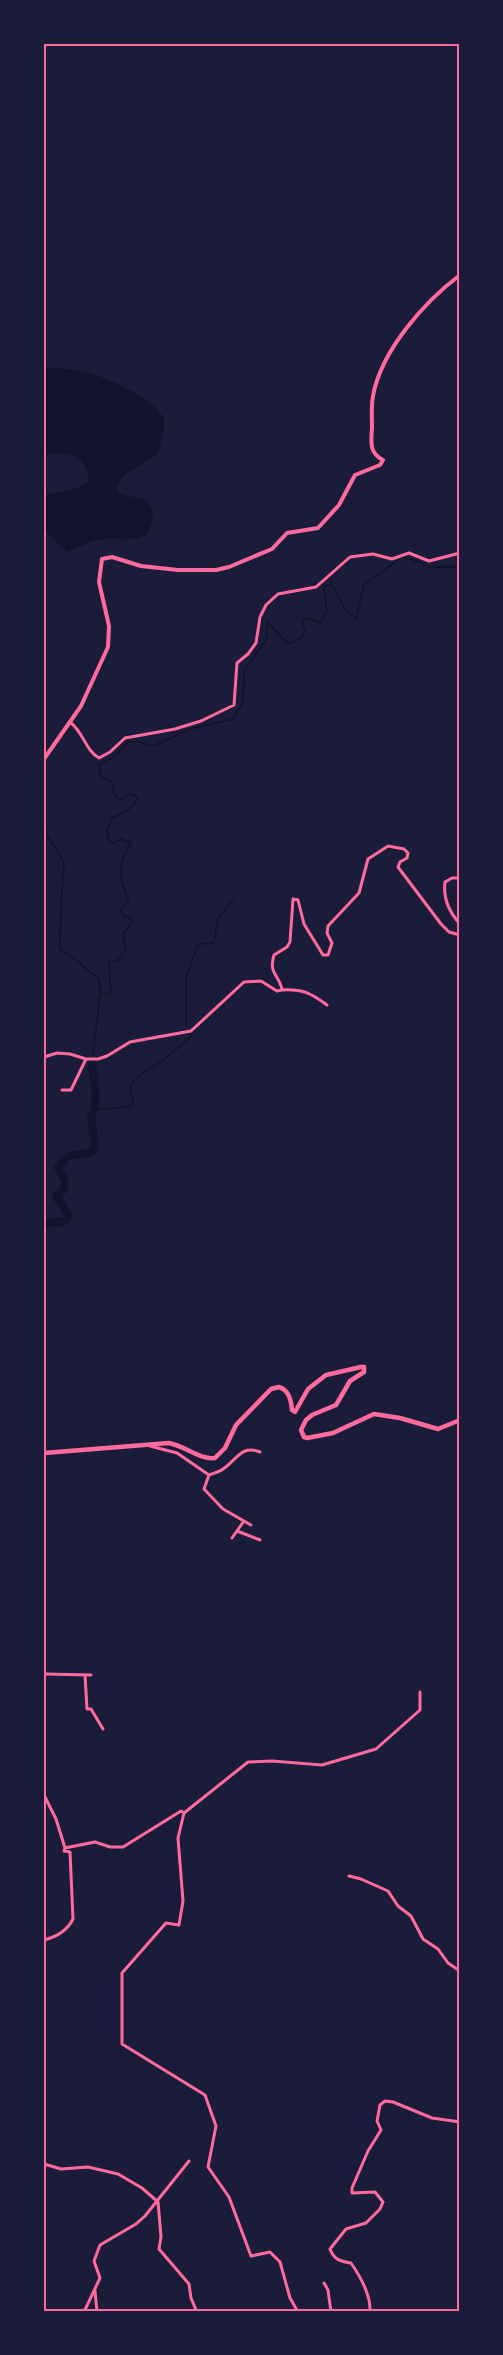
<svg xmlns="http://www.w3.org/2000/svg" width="503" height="2355" font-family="'Roboto Condensed',sans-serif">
	<rect width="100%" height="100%" fill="#1b1b3a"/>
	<path fill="#12122b" d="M 44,367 C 57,369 71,368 85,372 C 107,377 151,397 163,417 C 166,423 161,446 157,453 C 148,466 112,473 118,493 C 126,496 135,497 142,499 C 158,505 153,524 147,534 C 131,543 116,537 99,540 C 88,542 77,548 67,552 L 44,530 L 44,495 L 79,488 L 89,480 C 87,454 67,450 44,455 Z"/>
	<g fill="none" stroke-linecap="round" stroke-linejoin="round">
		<path stroke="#12122b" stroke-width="1.5" d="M 44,822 L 47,835 L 64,862 L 61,903 L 60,950 L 71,956 L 99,979 L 100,994
			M 186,1026 L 186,979 L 198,944 L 214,943 L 218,919 L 233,899
			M 93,1055 L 100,995 L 111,993 L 109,962 L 119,960 L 126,947 L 123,934 L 133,920 L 123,915 L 121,909 L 129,901 L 121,880 L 122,860 L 131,843 L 121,839 L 114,843 L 108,840 L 107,830 L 112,818 L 127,811 L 138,799 L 135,795 L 128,794 L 120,801 L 114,795 L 112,782 L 100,776 L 99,765 L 115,756 L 128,742 L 137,741 L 153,746 L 190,729 L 233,719 L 243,703 L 244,671 L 267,638 L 267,622 L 288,644 L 300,639 L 305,632 L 302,620 L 308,618 L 320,623 L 327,611 L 324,587 L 331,584 L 345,608 L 356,619 L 364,585 L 403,556 L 431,567 L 460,567
			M 95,1110 L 132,1106 L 133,1097 L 130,1092 C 131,1075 150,1070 162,1061 C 172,1053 182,1045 191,1036"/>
		<path stroke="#12122b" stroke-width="8" d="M 44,1224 L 65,1221 L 69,1216 L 56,1196 L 63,1190 L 65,1181 L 58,1167 L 69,1156 L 91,1152 L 95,1147 L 91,1117 C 99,1103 94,1080 92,1065"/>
		<path stroke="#ff6b9d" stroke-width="3" d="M 71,723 C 83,732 86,751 99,758 L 110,752 L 125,738 L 175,729 L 201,721 L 234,705 L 237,663 L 248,654 L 256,643 L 260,617 L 266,605 L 278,594 L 316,587 L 350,557 L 373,554 L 392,559 L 409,553 L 429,561 L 460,553
			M 460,878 L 452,878 L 445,882 C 443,898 449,912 460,924
			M 282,990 C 303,989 311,993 327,1005
			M 44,1057 L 57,1053 L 70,1054 L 86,1059 L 98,1059 L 107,1056 L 130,1042 L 191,1031 L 244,982 L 261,981 L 277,991 L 282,990 C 280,975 268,975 274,955 L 287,947 L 290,942 L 293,899 L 298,900 L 304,924 L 323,955 L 328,955 L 332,943 L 327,933 L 328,926 L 359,893 L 368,859 L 388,846 L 404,849 L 408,853 L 407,858 L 400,862 L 398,867 L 441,924 L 449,932 L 460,935
			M 62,1090 L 71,1090 L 86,1059
			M 150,1446 L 177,1453 L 209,1475 L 204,1489 L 223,1509 L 251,1525
			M 209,1475 C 214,1473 219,1472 223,1469 C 236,1461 241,1444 260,1452
			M 237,1531 L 260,1540
			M 232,1538 L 244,1521
			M 44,1674 L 91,1675
			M 85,1675 L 87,1709 L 91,1709 L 103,1729
			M 44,1795 L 56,1819 L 65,1848
			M 349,1876 L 361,1879 L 388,1891 L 398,1906 L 411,1916 L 423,1939 L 438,1949 L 448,1963 L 460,1971
			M 44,1940 C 56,1937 67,1931 73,1919 L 70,1852 L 64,1851 L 65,1848 L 95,1842 L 110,1847 L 123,1847 L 181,1811 L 184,1813
			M 44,2164 L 61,2169 L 88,2167 L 118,2174 L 142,2188 L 158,2202 L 161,2237 L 159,2249 L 189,2284 L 191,2298 L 197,2312
			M 324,2283 L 328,2290 L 331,2312
			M 95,2291 L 97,2312
			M 84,2312 L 100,2278 L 94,2261 L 100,2245 L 136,2224 L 145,2216 L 189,2161
			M 298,2312 L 290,2298 L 280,2262 L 270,2252 L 251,2256 L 229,2197 L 208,2167 L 216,2126 L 205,2095 L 122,2044 L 122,1973 L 166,1923 L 179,1925 L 183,1901 L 178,1838 L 184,1813 L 248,1762 L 272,1761 L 322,1765 L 376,1749 L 420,1710 L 420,1692
			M 370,2312 C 371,2296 360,2276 351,2263 C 340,2261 334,2260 330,2249 L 346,2229 L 366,2223 L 380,2209 L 383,2202 L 375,2192 L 352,2193 L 352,2188 L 368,2151 L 381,2130 L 377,2121 L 380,2105 L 385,2101 L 393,2102 L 432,2118 L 460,2122"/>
		<path stroke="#ff6b9d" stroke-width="4" d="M 44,759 L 81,706 L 108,647 L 109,626 L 99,582 L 102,559 L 112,557 L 141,566 L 178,570 L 216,570 L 229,567 L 272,549 L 287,533 L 318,528 L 339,505 L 355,475 L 380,465 L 383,460 C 369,453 371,442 372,428 C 372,418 371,407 373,396 C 381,351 424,302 460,275"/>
		<path stroke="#ff6b9d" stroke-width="4.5" d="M 44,1453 L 169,1443 C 185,1446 200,1460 215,1458 L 225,1448 L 236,1425 L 271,1389 L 279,1387 C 289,1390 291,1400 292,1410 L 295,1412 L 308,1389 L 326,1375 L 361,1367 L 364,1367 L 364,1372 L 350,1381 L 336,1405 L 312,1415 L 306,1420 L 301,1430 L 304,1437 L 307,1438 L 333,1433 L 374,1414 L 400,1418 L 438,1429 L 460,1420"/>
	</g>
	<rect width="503" height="2355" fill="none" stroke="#1b1b3a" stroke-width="90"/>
	<rect x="45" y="45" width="413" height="2265" fill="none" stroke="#ff6b9d" stroke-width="2"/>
</svg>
